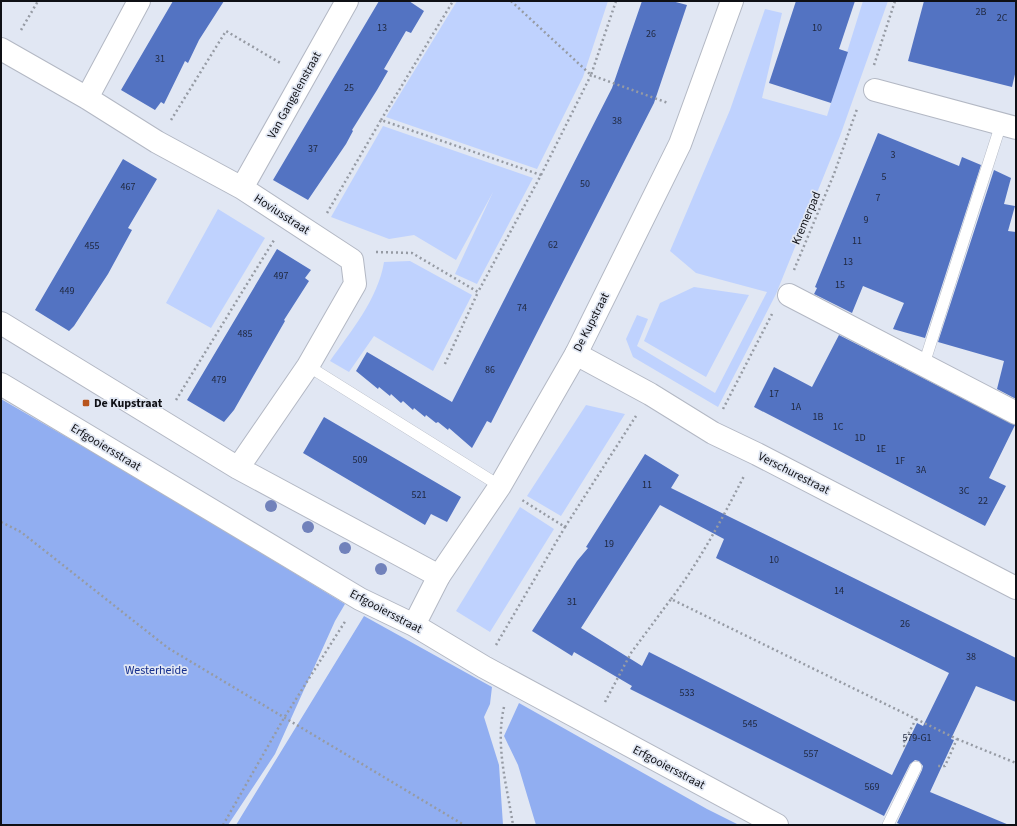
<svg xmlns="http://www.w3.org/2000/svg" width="1017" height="826" font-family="'Source Sans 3',sans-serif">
	<rect width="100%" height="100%" fill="#e1e7f3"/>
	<path fill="#bfd2fe" d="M 457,1 L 608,1 L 583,77 L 537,169 L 386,117 Z
		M 863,1 L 888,1 L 840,136 L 776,294 L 718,407 L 633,357 L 626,339 L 637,315 L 648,319 L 637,346 L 715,393 L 767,292 L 696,273 L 670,251 L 730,110 L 765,9 L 782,13 L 762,98 L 827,116 Z
		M 383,126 L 533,178 L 477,284 L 455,274 L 493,192 L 456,260 L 414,235 L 389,239 L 331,217 Z
		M 218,209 L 265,238 L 211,328 L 166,303 Z
		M 410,261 L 472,295 L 433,371 L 374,336 L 349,372 L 330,361 C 351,331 378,299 384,262 Z
		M 694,287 L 749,295 L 706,377 L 644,341 L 660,303 Z
		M 586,405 L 625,414 L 561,516 L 527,496 Z
		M 520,507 L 554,529 L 490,632 L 456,611 Z"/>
	<path fill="#91aef1" d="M 1,399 L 158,490 L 345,604 L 335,621 L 275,754 L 228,825 L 1,825 Z
		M 364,616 L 492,687 L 490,704 L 484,717 L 499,765 L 503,825 L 236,825 Z
		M 519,703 L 707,809 L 739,825 L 536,825 L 518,765 L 504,736 Z"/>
	<path fill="#5373c2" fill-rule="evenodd" d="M 173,1 L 224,1 L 199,40 L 188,63 L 185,61 L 164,104 L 161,102 L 155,110 L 121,90 Z
		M 379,1 L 409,1 L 424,11 L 411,33 L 406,31 L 384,69 L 388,71 L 377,90 L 352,130 L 353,131 L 346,144 L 308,200 L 273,180 Z
		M 642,1 L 672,1 L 687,5 L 654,103 L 491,423 L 487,421 L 472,448 L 449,428 L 448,430 L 438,422 L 436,423 L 426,415 L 425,417 L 414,408 L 413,410 L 403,401 L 401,403 L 391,394 L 390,396 L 379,387 L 378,389 L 356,371 L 367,352 L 452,402 L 612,88 Z
		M 796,1 L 855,1 L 839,49 L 848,52 L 831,103 L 769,83 Z
		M 924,1 L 1016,1 L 1016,70 L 1012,87 L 908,61 Z
		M 878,133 L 959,166 L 962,157 L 981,165 L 925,338 L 893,329 L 904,303 L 863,286 L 852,313 L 814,294 L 817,288 L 815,287 Z
		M 123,159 L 157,179 L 128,228 L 132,230 L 108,274 L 74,326 L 69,331 L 35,310 Z
		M 994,170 L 1011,178 L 1004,204 L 1015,206 L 1008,231 L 1016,232 L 1016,399 L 997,389 L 1004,361 L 938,342 Z
		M 277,249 L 311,270 L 305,278 L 309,281 L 284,320 L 285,321 L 234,410 L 224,422 L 187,400 Z
		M 839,335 L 1015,425 L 989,478 L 1006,486 L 985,526 L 754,407 L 774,367 L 812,387 Z
		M 324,417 L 461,497 L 447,522 L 431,514 L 425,525 L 303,453 Z
		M 645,454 L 679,475 L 671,488 L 1016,658 L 1016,702 L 976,686 L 951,739 L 954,740 L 930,792 L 1009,825 L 902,825 L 897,823 L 922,770 L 923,766 L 919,761 L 915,760 L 910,764 L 884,816 L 630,689 L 632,686 L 574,652 L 572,656 L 532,631 L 577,561 L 588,548 L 586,547 ZM 660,505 L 724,539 L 716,558 L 949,673 L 923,726 L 917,723 L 892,775 L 649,652 L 642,666 L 581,628 Z"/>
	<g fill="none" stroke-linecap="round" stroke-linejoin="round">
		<defs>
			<path id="service" d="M 924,364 L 1001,124
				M 308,366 L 500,486
				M 888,825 L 916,767"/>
			<path id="minor" d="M 1,49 L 87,98 L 157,142 L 242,188 L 352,260 L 355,284 L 308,366 L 238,468
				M 875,90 L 1016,128
				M 87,98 L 139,1
				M 242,188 L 347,1
				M 789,295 L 1016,413
				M 1,323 L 238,468 L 439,576
				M 576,354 L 650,394 L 713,433 L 757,454 L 1016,588"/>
			<path id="tertiary" d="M 1,384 L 360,599 L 414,625 L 484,667 L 777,825
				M 414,625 L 439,576 L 500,486 L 576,354 L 680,144 L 732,1"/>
		</defs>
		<use href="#service" stroke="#b3b8c4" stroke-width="12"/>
		<use href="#minor" stroke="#b3b8c4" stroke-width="24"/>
		<use href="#tertiary" stroke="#b3b8c4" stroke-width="24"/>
		<path stroke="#969ba4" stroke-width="2.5" stroke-dasharray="2 3" stroke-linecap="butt" d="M 511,1 L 591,75 L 616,1
			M 21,30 L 38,1
			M 874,65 L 895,1
			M 171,120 L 226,31 L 282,64
			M 381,120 L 453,1
			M 541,175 L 591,75 L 668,103
			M 327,213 L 381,120 L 541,175 L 478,292
			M 376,252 L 412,253 L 478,292 L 444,366
			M 794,270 L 834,174 L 857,109
			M 176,400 L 274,240
			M 723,409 L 772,314
			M 1,522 L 21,532 L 168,648 L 464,825
			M 565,527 L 636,416
			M 671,599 C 700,561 722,519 744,476
			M 496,645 L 565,527 L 522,500
			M 605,702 L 631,653 L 671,599 L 916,719 L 903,744 L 906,749
			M 504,707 C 495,746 507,786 513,825
			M 916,719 L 957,739 L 945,766 L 937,766
			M 957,739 L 1016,763
			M 223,825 L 284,718 L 346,620"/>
		<use href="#service" stroke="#fff" stroke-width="11"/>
		<use href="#minor" stroke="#fff" stroke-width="22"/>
		<use href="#tertiary" stroke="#fff" stroke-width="22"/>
	</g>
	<g fill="#7182bb">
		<circle cx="271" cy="506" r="6"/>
		<circle cx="308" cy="527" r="6"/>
		<circle cx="345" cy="548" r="6"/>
		<circle cx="381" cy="569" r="6"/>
	</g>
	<rect fill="#b8551d" stroke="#e1e7f3" stroke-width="1.5" x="82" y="399" width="8" height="8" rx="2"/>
	<g text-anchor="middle" stroke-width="3.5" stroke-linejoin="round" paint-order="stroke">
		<g font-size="10" fill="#202940">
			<text x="981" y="15">2B</text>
			<text x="1002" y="21">2C</text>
			<text x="382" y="31">13</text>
			<text x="817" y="31">10</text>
			<text x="651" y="37">26</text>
			<text x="160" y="62">31</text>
			<text x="349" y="91">25</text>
			<text x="617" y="124">38</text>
			<text x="313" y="152">37</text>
			<text x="893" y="158">3</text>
			<text x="884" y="180">5</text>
			<text x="585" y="187">50</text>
			<text x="128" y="190">467</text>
			<text x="878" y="201">7</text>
			<text x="866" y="223">9</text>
			<text x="857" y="244">11</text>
			<text x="553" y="248">62</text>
			<text x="92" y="249">455</text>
			<text x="848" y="265">13</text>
			<text x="281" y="279">497</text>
			<text x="840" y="288">15</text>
			<text x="67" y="294">449</text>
			<text x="522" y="311">74</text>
			<text x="245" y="337">485</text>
			<text x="490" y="373">86</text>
			<text x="219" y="383">479</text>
			<text x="774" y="397">17</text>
			<text x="796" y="410">1A</text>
			<text x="818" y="420">1B</text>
			<text x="838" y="430">1C</text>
			<text x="860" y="441">1D</text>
			<text x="881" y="452">1E</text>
			<text x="360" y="463">509</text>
			<text x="900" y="464">1F</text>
			<text x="921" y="473">3A</text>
			<text x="647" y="488">11</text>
			<text x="964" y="494">3C</text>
			<text x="419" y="498">521</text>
			<text x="983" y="504">22</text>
			<text x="609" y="547">19</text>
			<text x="774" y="563">10</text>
			<text x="839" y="594">14</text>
			<text x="572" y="605">31</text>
			<text x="905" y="627">26</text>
			<text x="971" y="660">38</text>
			<text x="687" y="696">533</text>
			<text x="750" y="727">545</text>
			<text x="917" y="741">579-G1</text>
			<text x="811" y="757">557</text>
			<text x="872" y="790">569</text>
		</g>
		<g font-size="12" fill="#0f1015" stroke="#e1e7f3">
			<text transform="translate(294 95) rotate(-61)" y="4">Van Gangelenstraat</text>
			<text transform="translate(282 214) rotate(33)" y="4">Hoviusstraat</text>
			<text transform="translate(806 218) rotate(-67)" y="4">Kremerpad</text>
			<text transform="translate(591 322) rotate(-63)" y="4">De Kupstraat</text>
			<text transform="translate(106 447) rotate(31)" y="4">Erfgooiersstraat</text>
			<text transform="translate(794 473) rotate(27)" y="4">Verschurestraat</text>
			<text transform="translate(386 611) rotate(28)" y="4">Erfgooiersstraat</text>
			<text transform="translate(669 767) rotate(28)" y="4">Erfgooiersstraat</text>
		</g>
		<g font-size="12" font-weight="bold" fill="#0f1015" stroke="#e1e7f3" text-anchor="start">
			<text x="94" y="407">De Kupstraat</text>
		</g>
		<g font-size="12" fill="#152f8d" stroke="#e1e7f3">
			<text x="156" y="674">Westerheide</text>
		</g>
	</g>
	<rect width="1017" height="826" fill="none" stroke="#0f1015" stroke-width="4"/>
</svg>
